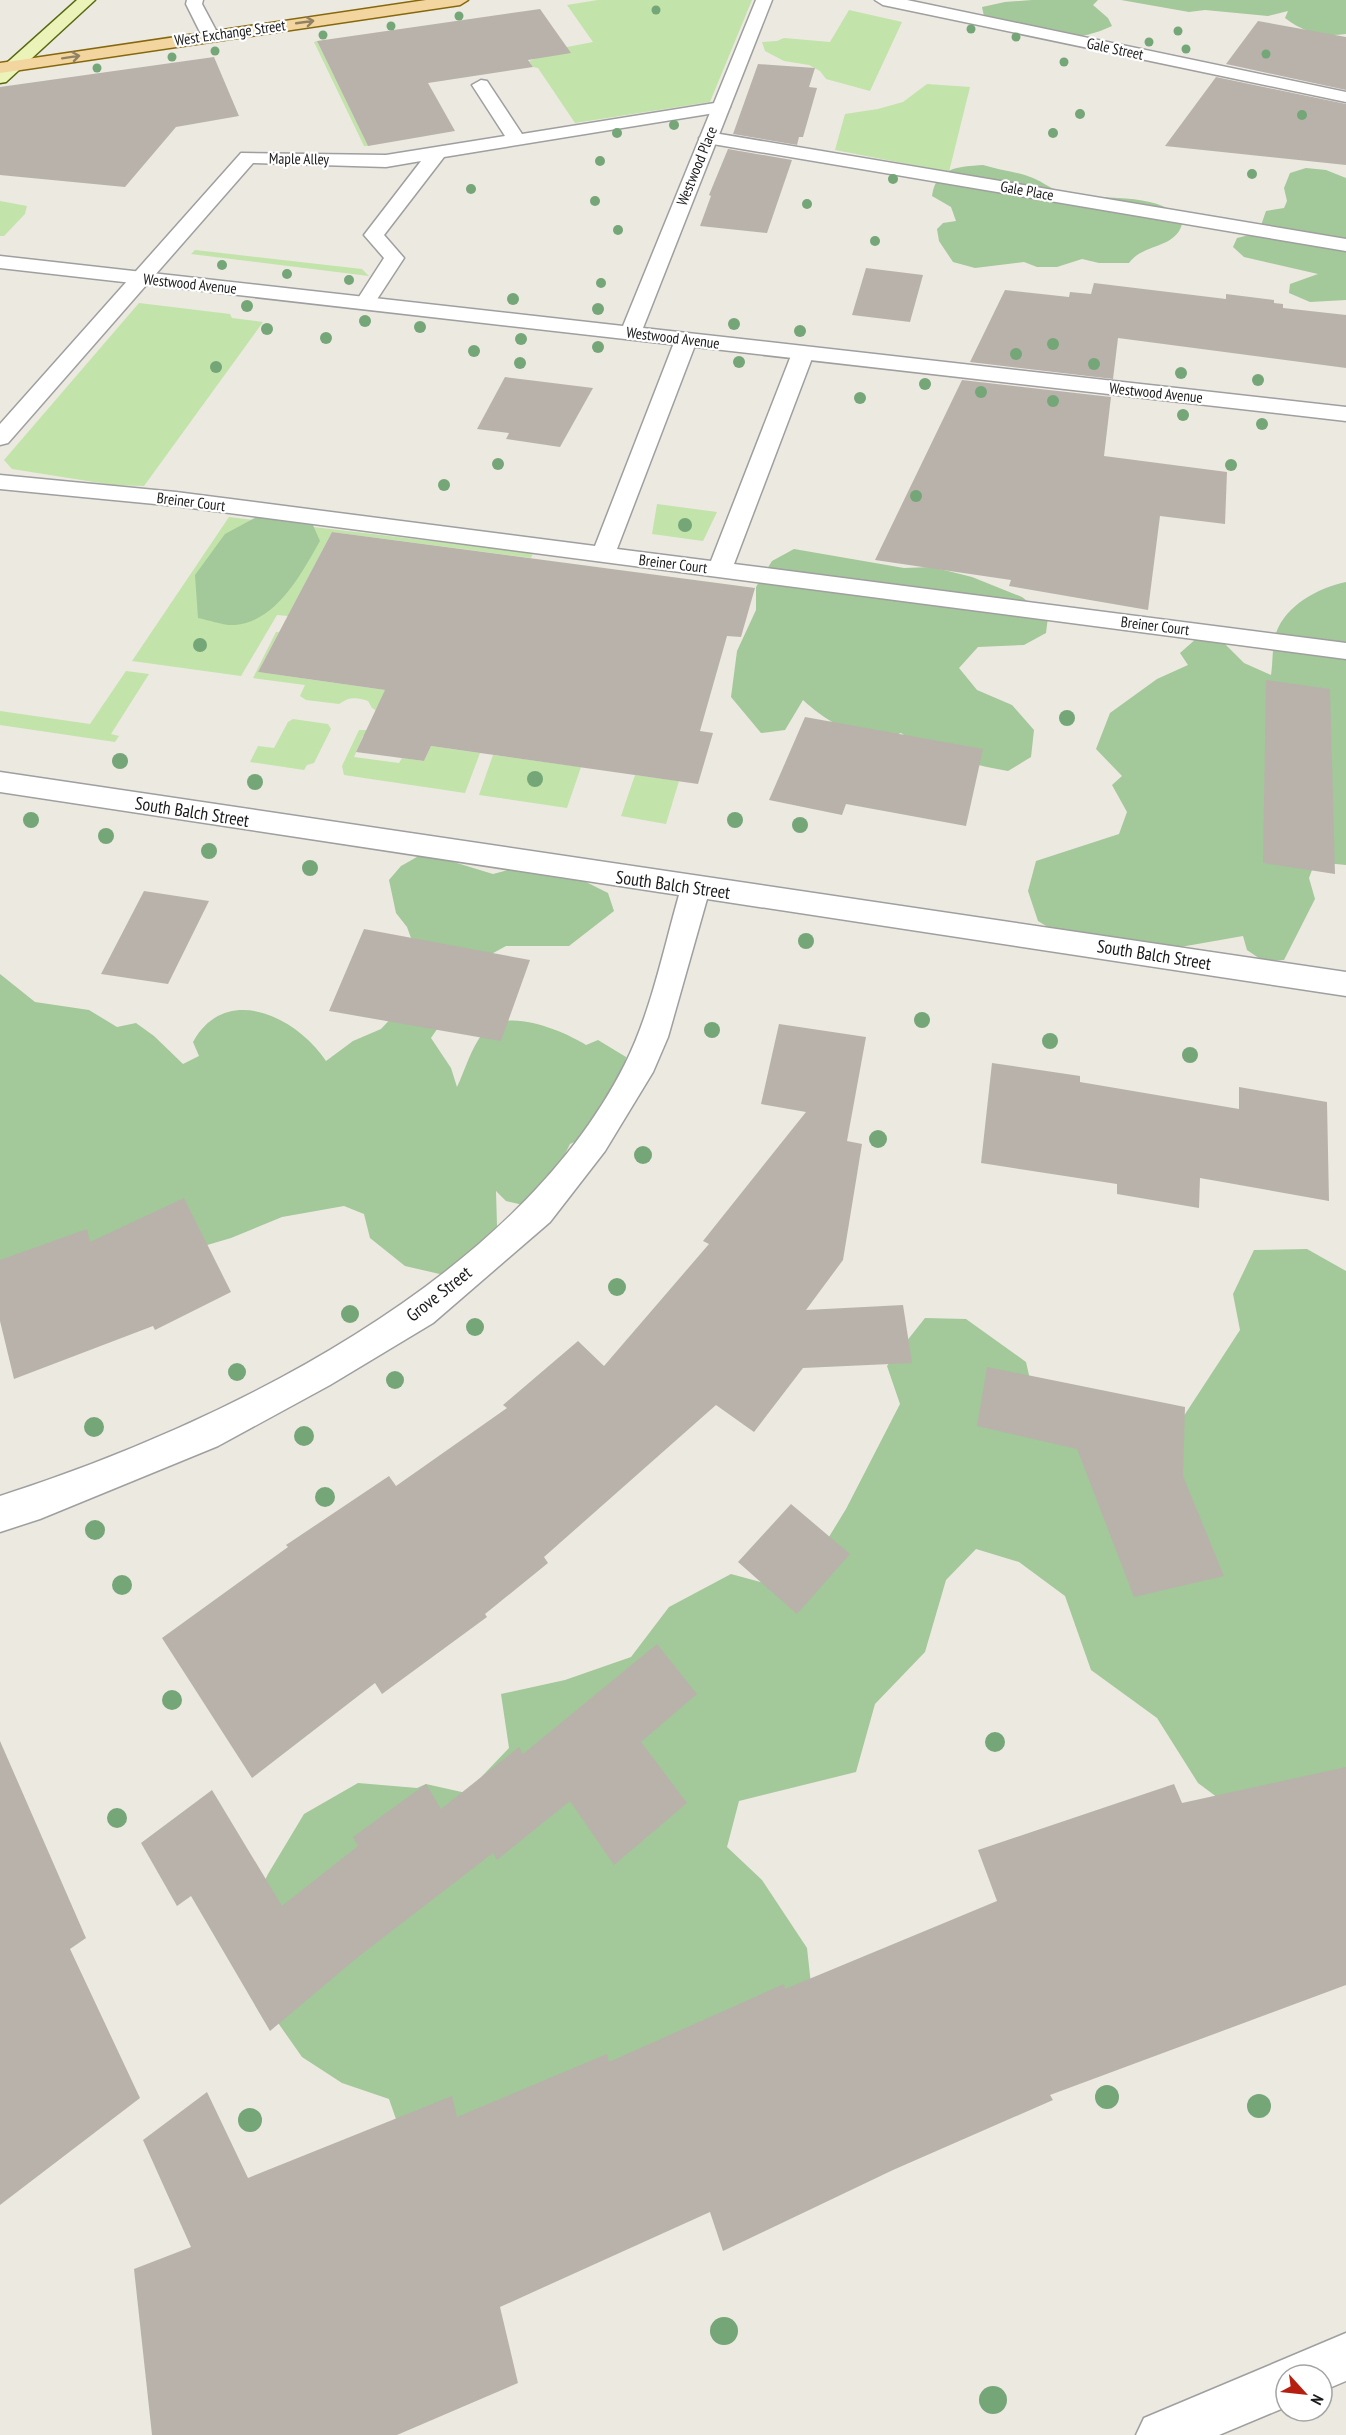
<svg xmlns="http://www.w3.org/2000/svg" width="1346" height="2435" font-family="'PT Sans Narrow',sans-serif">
	<rect width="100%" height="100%" fill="#ece9e1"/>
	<path fill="#c2e3aa" d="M 598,0 L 752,0 L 710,102 L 575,123 L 538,68 L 533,67 L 529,61 L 567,47 L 593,42 L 567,5 Z
		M 849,10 L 902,22 L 870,91 L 826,79 L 820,71 L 809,65 L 784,61 L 765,51 L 762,42 L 777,41 L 784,38 L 830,42 Z
		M 317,41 L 368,146 L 364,146 L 314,42 Z
		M 927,84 L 970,87 L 949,172 L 835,150 L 845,114 L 878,109 L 903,102 Z
		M 0,201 L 27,206 L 25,214 L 4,236 L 0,236 Z
		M 195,250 L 362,269 L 369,276 L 191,254 Z
		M 139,303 L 230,314 L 232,318 L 263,322 L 144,486 L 113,485 L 12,469 L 4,460 Z
		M 657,504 L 717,512 L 703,541 L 652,534 Z
		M 229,517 L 533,553 L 531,558 L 332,532 L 288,616 L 277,615 L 241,676 L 132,661 Z
		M 276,632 L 279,632 L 258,672 L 413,694 L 383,715 L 372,708 L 368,701 C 356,697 349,697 339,704 L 306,700 L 300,696 L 305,685 L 253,678 Z
		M 126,671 L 149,674 L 111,734 L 119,736 L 115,742 L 0,725 L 0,711 L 90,724 Z
		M 293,719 L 328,724 L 331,729 L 314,763 L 307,765 L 304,770 L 250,762 L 258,746 L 274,748 L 288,722 Z
		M 359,730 L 398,730 L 393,740 L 363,736 L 354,757 L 399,763 L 402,758 L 424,761 L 431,746 L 480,753 L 465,793 L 344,775 L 342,766 Z
		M 493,755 L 581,767 L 567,808 L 479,795 Z
		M 635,775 L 679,781 L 666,824 L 621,816 Z"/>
	<path fill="#a3c899" d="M 1032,0 L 1098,0 L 1093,5 L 1108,18 L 1112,26 C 1063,49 1033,32 984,16 L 982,7 L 1005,2 Z
		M 1121,0 L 1346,0 L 1346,34 C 1321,37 1305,33 1285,18 L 1288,11 L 1268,16 L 1205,10 L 1189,12 Z
		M 983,165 C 999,170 1018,172 1033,178 C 1043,182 1052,190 1063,192 C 1100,203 1154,189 1183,220 C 1178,250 1144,242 1129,263 L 1099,263 L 1082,259 L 1057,267 L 1037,267 L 1024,262 L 975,268 L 953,262 L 939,241 L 937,229 L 943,223 L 956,221 L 951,207 L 932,196 C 936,167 958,167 983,165 Z
		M 1306,168 L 1326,170 L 1346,178 L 1346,300 L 1310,302 L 1289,293 L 1290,284 L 1318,274 L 1244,257 L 1233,247 L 1237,238 C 1262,232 1258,233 1266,211 L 1284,208 L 1287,201 L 1284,188 L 1290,173 Z
		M 262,514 L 312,523 L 320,541 C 301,574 277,621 235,625 C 224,626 209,620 198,618 L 195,575 L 225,534 Z
		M 794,549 L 904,568 L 932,567 L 972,577 L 1022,597 L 1048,617 L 1046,633 L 1024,645 L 978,647 L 959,668 L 977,690 L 1012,705 L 1034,730 L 1031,757 L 1008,771 C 970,764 933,756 901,733 C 868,748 828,723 803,700 L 785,730 L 761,733 L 731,697 L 737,651 L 756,610 L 756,587 L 772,561 Z
		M 1346,582 L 1346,865 L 1315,862 L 1309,878 L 1315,899 L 1284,960 L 1263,961 L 1247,950 L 1243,936 L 1169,949 L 1061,935 L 1038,921 L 1028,891 L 1036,861 L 1119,834 L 1127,812 L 1112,785 L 1122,776 L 1096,749 L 1110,713 L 1157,679 L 1188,665 L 1180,653 L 1197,638 L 1223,642 L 1244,663 L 1271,675 C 1273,662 1272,645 1276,633 C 1286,605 1318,588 1346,582 Z
		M 424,853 L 493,874 L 523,866 L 566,872 L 608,893 L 614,911 L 569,946 L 506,946 L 475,963 L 448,1013 L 431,1038 L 451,1068 L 457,1087 C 465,1070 471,1048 483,1033 C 503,1005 564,1031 586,1045 L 598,1040 L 626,1057 L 621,1089 L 589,1136 L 570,1144 L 553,1178 L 532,1207 L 506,1201 L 496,1191 L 497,1226 L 477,1252 L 444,1275 L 405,1266 L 370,1238 L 364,1214 L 344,1206 L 282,1217 L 231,1238 L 0,1306 L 0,974 L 35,1002 L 89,1010 L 117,1027 L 136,1023 L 154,1036 L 183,1064 L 199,1056 L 193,1042 C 226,982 297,1017 326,1061 L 353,1041 L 381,1029 L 396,1013 L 415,949 L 407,927 L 396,913 L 389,880 L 401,866 Z
		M 1307,1249 L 1346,1271 L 1346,1822 L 1249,1821 L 1198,1783 L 1157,1718 L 1091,1670 L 1065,1596 L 1019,1562 L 976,1549 L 946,1580 L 925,1652 L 875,1704 L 856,1772 L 739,1801 L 727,1847 L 762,1880 L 807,1948 L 817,2039 L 404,2142 L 389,2099 L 342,2083 L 302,2057 L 255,1990 L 233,1944 L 268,1874 L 304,1814 L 358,1783 L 417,1788 L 426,1784 L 466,1793 L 509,1748 L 501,1694 L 565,1680 L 631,1657 L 669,1607 L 731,1574 L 771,1585 L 810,1568 L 846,1509 L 900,1404 L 887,1366 L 925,1318 L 966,1319 L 1026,1362 L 1034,1397 L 1176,1428 L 1240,1330 L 1233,1294 L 1254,1250 Z"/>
	<path fill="#b8b2ab" d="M 540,9 L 571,53 L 528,60 L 533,67 L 428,83 L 455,131 L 368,146 L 317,41 Z
		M 1258,21 L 1346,37 L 1346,90 L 1226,64 Z
		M 214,57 L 239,116 L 176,127 L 125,187 L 0,175 L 0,87 Z
		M 758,64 L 815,68 L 809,87 L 817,88 L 803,137 L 799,137 L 797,145 L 733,134 Z
		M 1216,77 L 1346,104 L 1346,165 L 1165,146 Z
		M 728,149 L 792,160 L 767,233 L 700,226 L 711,196 L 709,195 Z
		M 866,268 L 923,275 L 910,322 L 852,315 Z
		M 1094,283 L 1226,299 L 1226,294 L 1274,300 L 1274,303 L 1283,304 L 1283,308 L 1346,315 L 1346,368 L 1118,338 L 1113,379 L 970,362 L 1005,290 L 1069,297 L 1070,292 L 1091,294 Z
		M 505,377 L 593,388 L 560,447 L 506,439 L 509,433 L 477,429 Z
		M 962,380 L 1111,397 L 1104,456 L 1227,472 L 1225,524 L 1160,516 L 1148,610 L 1009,586 L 1011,580 L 875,560 Z
		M 332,532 L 755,588 L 741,637 L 727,636 L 700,731 L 713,733 L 698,784 L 431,746 L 424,761 L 356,752 L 385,690 L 258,672 Z
		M 1266,680 L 1330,689 L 1335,874 L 1263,863 Z
		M 805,717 L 983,749 L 966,826 L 846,804 L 842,815 L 769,800 Z
		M 144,891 L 209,901 L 168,984 L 101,974 Z
		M 364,929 L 530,960 L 501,1041 L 329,1011 Z
		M 779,1024 L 866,1037 L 847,1141 L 862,1144 L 843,1260 L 806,1310 L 903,1305 L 912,1363 L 803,1368 L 754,1432 L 716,1405 L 544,1557 L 548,1563 L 485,1614 L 487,1617 L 382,1694 L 375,1683 L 252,1778 L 162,1638 L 288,1547 L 286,1545 L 389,1476 L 396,1486 L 507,1408 L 503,1405 L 578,1341 L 604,1366 L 709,1244 L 703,1241 L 806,1112 L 761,1104 Z
		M 992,1063 L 1080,1076 L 1080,1082 L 1239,1109 L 1239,1087 L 1327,1102 L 1329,1201 L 1200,1178 L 1199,1208 L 1117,1194 L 1117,1184 L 981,1163 Z
		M 184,1198 L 231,1292 L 155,1330 L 153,1326 L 14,1379 L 0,1321 L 0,1260 L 87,1229 L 90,1242 Z
		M 987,1367 L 1185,1407 L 1183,1476 L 1224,1576 L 1134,1597 L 1077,1449 L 977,1426 Z
		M 791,1504 L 850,1554 L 797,1614 L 738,1562 Z
		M 657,1644 L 697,1694 L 641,1742 L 687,1803 L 614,1865 L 570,1801 L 497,1860 L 493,1853 L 358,1957 L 270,2031 L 191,1896 L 177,1906 L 141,1843 L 212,1790 L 282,1906 L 358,1846 L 353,1837 L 426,1784 L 441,1809 L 519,1747 L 523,1754 Z
		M 0,1741 L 86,1938 L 70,1949 L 140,2098 L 0,2205 Z
		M 1346,1767 L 1346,1985 L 1050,2095 L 1053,2100 L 893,2170 L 723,2251 L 710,2212 L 500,2307 L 518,2383 L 397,2435 L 152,2435 L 134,2269 L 191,2247 L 143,2140 L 207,2092 L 248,2178 L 452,2096 L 457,2117 L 607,2054 L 609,2062 L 784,1984 L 785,1989 L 997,1901 L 978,1850 L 1174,1784 L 1182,1803 Z"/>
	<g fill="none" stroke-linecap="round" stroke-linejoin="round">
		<defs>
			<path id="service" d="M 187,0 L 203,0 L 202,4 L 219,36 L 216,40 L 204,40 L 186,4 Z
				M 481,80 L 487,81 L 522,134 L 721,102 L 730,107 L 721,112 L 444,157 L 384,235 L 404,258 L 372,307 L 358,307 L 355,303 L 384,258 L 364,235 L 421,161 L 386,167 L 253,163 L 8,443 L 0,445 L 0,424 L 241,153 L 386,155 L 505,136 L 472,85 Z
				M 708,132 L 1346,239 L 1346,251 L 701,142 L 699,138 Z
				M 686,334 L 693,336 L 697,340 L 617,549 L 711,561 L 792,353 L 795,348 L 811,348 L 814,353 L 734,564 L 1346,643 L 1346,659 L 176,506 L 0,489 L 0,475 L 176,492 L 595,546 L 675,340 L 679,336 Z"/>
			<path id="minor" d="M 756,0 L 772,0 L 643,328 L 1346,407 L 1346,421 L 0,268 L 0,256 L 623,326 Z
				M 875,0 L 907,0 L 1346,92 L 1346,102 L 883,5 Z
				M 0,772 L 1346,972 L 1346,996 L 707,899 L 668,1037 L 653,1072 L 605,1151 L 550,1222 L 433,1323 L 330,1385 L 218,1446 L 40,1519 L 0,1532 L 0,1496 C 222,1425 516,1281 625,1064 C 651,1012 663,951 679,895 L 0,792 Z
				M 1346,2333 L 1346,2381 L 1322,2391 L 1322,2375 L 1286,2375 L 1286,2407 L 1219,2435 L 1136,2435 L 1144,2418 Z"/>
			<path id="secondary" d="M 77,0 L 95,0 L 6,82 L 0,83 L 0,69 Z"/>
			<path id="primary" d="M 426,0 L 468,0 L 460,5 L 0,73 L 0,63 Z"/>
		</defs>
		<use href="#service" stroke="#9f9f9f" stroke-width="3"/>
		<use href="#minor" stroke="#9f9f9f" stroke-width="3"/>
		<use href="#secondary" stroke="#56670d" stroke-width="3"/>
		<use href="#primary" stroke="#86680c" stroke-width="3"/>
		<use href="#service" fill="#fff" fill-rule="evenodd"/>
		<use href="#minor" fill="#fff" fill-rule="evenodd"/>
		<use href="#secondary" fill="#ebf3b8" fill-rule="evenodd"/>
		<use href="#primary" fill="#f3d69f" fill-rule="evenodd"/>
	</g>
	<g fill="#75a678">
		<circle cx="656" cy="10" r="4.5"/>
		<circle cx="459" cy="16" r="4.5"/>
		<circle cx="391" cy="26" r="4.5"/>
		<circle cx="971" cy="29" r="4.5"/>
		<circle cx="1178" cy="31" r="4.5"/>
		<circle cx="323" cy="35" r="4.5"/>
		<circle cx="1016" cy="37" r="4.5"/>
		<circle cx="1149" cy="42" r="4.5"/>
		<circle cx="1186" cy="49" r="4.5"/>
		<circle cx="215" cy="51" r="4.5"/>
		<circle cx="1266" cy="54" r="4.5"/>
		<circle cx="172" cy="57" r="4.5"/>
		<circle cx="1064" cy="62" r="4.5"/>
		<circle cx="97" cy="68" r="4.5"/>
		<circle cx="1080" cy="114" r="5"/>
		<circle cx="1302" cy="115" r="5"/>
		<circle cx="674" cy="125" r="5"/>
		<circle cx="617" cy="133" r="5"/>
		<circle cx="1053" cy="133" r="5"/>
		<circle cx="600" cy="161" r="5"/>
		<circle cx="1252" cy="174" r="5"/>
		<circle cx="893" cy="179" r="5"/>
		<circle cx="471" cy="189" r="5"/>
		<circle cx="595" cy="201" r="5"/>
		<circle cx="807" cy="204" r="5"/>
		<circle cx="618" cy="230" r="5"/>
		<circle cx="875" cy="241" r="5"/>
		<circle cx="222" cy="265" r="5"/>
		<circle cx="287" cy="274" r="5"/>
		<circle cx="349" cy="280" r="5"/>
		<circle cx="601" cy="283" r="5"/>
		<circle cx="513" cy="299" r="6"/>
		<circle cx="247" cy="306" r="6"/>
		<circle cx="598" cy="309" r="6"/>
		<circle cx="365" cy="321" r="6"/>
		<circle cx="734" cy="324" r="6"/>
		<circle cx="420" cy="327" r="6"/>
		<circle cx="267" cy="329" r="6"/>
		<circle cx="800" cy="331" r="6"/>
		<circle cx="326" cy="338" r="6"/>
		<circle cx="521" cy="339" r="6"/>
		<circle cx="1053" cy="344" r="6"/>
		<circle cx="598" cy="347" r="6"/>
		<circle cx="474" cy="351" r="6"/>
		<circle cx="1016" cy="354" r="6"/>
		<circle cx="739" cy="362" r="6"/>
		<circle cx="520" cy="363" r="6"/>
		<circle cx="1094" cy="364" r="6"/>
		<circle cx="216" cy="367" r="6"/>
		<circle cx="1181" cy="373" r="6"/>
		<circle cx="1258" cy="380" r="6"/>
		<circle cx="925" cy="384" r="6"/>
		<circle cx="981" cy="392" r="6"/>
		<circle cx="860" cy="398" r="6"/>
		<circle cx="1053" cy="401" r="6"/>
		<circle cx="1183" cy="415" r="6"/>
		<circle cx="1262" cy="424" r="6"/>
		<circle cx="498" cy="464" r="6"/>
		<circle cx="1231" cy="465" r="6"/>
		<circle cx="444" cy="485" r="6"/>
		<circle cx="916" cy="496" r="6"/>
		<circle cx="685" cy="525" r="7"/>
		<circle cx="200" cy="645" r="7"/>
		<circle cx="1067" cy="718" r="8"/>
		<circle cx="120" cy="761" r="8"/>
		<circle cx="535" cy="779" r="8"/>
		<circle cx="255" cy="782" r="8"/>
		<circle cx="31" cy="820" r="8"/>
		<circle cx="735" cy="820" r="8"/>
		<circle cx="800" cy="825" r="8"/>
		<circle cx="106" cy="836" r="8"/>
		<circle cx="209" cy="851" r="8"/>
		<circle cx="310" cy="868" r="8"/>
		<circle cx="806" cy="941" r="8"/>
		<circle cx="922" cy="1020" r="8"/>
		<circle cx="712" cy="1030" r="8"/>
		<circle cx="1050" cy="1041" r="8"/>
		<circle cx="1190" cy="1055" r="8"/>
		<circle cx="878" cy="1139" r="9"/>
		<circle cx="643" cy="1155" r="9"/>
		<circle cx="617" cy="1287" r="9"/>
		<circle cx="350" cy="1314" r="9"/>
		<circle cx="475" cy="1327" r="9"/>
		<circle cx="237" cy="1372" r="9"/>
		<circle cx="395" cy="1380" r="9"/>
		<circle cx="94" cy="1427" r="10"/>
		<circle cx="304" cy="1436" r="10"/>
		<circle cx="325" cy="1497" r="10"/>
		<circle cx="95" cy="1530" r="10"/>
		<circle cx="122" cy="1585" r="10"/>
		<circle cx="172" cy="1700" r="10"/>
		<circle cx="995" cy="1742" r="10"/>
		<circle cx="117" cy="1818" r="10"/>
		<circle cx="1107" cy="2097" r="12"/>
		<circle cx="1259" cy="2106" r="12"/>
		<circle cx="250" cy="2120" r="12"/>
		<circle cx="724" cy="2331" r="14"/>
		<circle cx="993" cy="2400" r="14"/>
	</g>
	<defs><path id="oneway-shaft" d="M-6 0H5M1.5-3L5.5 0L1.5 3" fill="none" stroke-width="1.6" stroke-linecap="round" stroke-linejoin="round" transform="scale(1.5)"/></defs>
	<g stroke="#928264">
		<use href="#oneway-shaft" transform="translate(305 22) rotate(-8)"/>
		<use href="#oneway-shaft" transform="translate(71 57) rotate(-9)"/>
	</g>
	<g text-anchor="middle" stroke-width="4.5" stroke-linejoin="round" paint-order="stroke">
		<g font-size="15" fill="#1b1b1b" stroke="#fff">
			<text transform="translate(230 33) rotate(-8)" y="5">West Exchange Street</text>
			<text transform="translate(1115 49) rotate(12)" y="5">Gale Street</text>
			<text transform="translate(299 159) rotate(1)" y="5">Maple Alley</text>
			<text transform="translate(697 166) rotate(-68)" y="5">Westwood Place</text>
			<text transform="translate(1027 191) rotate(10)" y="5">Gale Place</text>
			<text transform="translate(190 284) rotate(6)" y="5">Westwood Avenue</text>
			<text transform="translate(673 338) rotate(7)" y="5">Westwood Avenue</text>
			<text transform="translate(1156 393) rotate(6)" y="5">Westwood Avenue</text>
			<text transform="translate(191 502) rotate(7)" y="5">Breiner Court</text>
			<text transform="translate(673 564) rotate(7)" y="5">Breiner Court</text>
			<text transform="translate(1155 626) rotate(7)" y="5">Breiner Court</text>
		</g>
		<g font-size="18" fill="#1b1b1b" stroke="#fff">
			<text transform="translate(192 812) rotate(9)" y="6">South Balch Street</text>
			<text transform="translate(673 885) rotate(8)" y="6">South Balch Street</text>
			<text transform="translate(1154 955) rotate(9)" y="6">South Balch Street</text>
			<text transform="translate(439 1294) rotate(-38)" y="6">Grove Street</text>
		</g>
	</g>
	<g transform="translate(1304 2393) rotate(117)"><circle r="28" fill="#ffffff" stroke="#a4a4a4" stroke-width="1.5"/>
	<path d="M0-4.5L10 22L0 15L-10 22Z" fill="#b61e10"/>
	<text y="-9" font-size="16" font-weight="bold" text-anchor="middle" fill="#1b1b1b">N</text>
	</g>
</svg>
